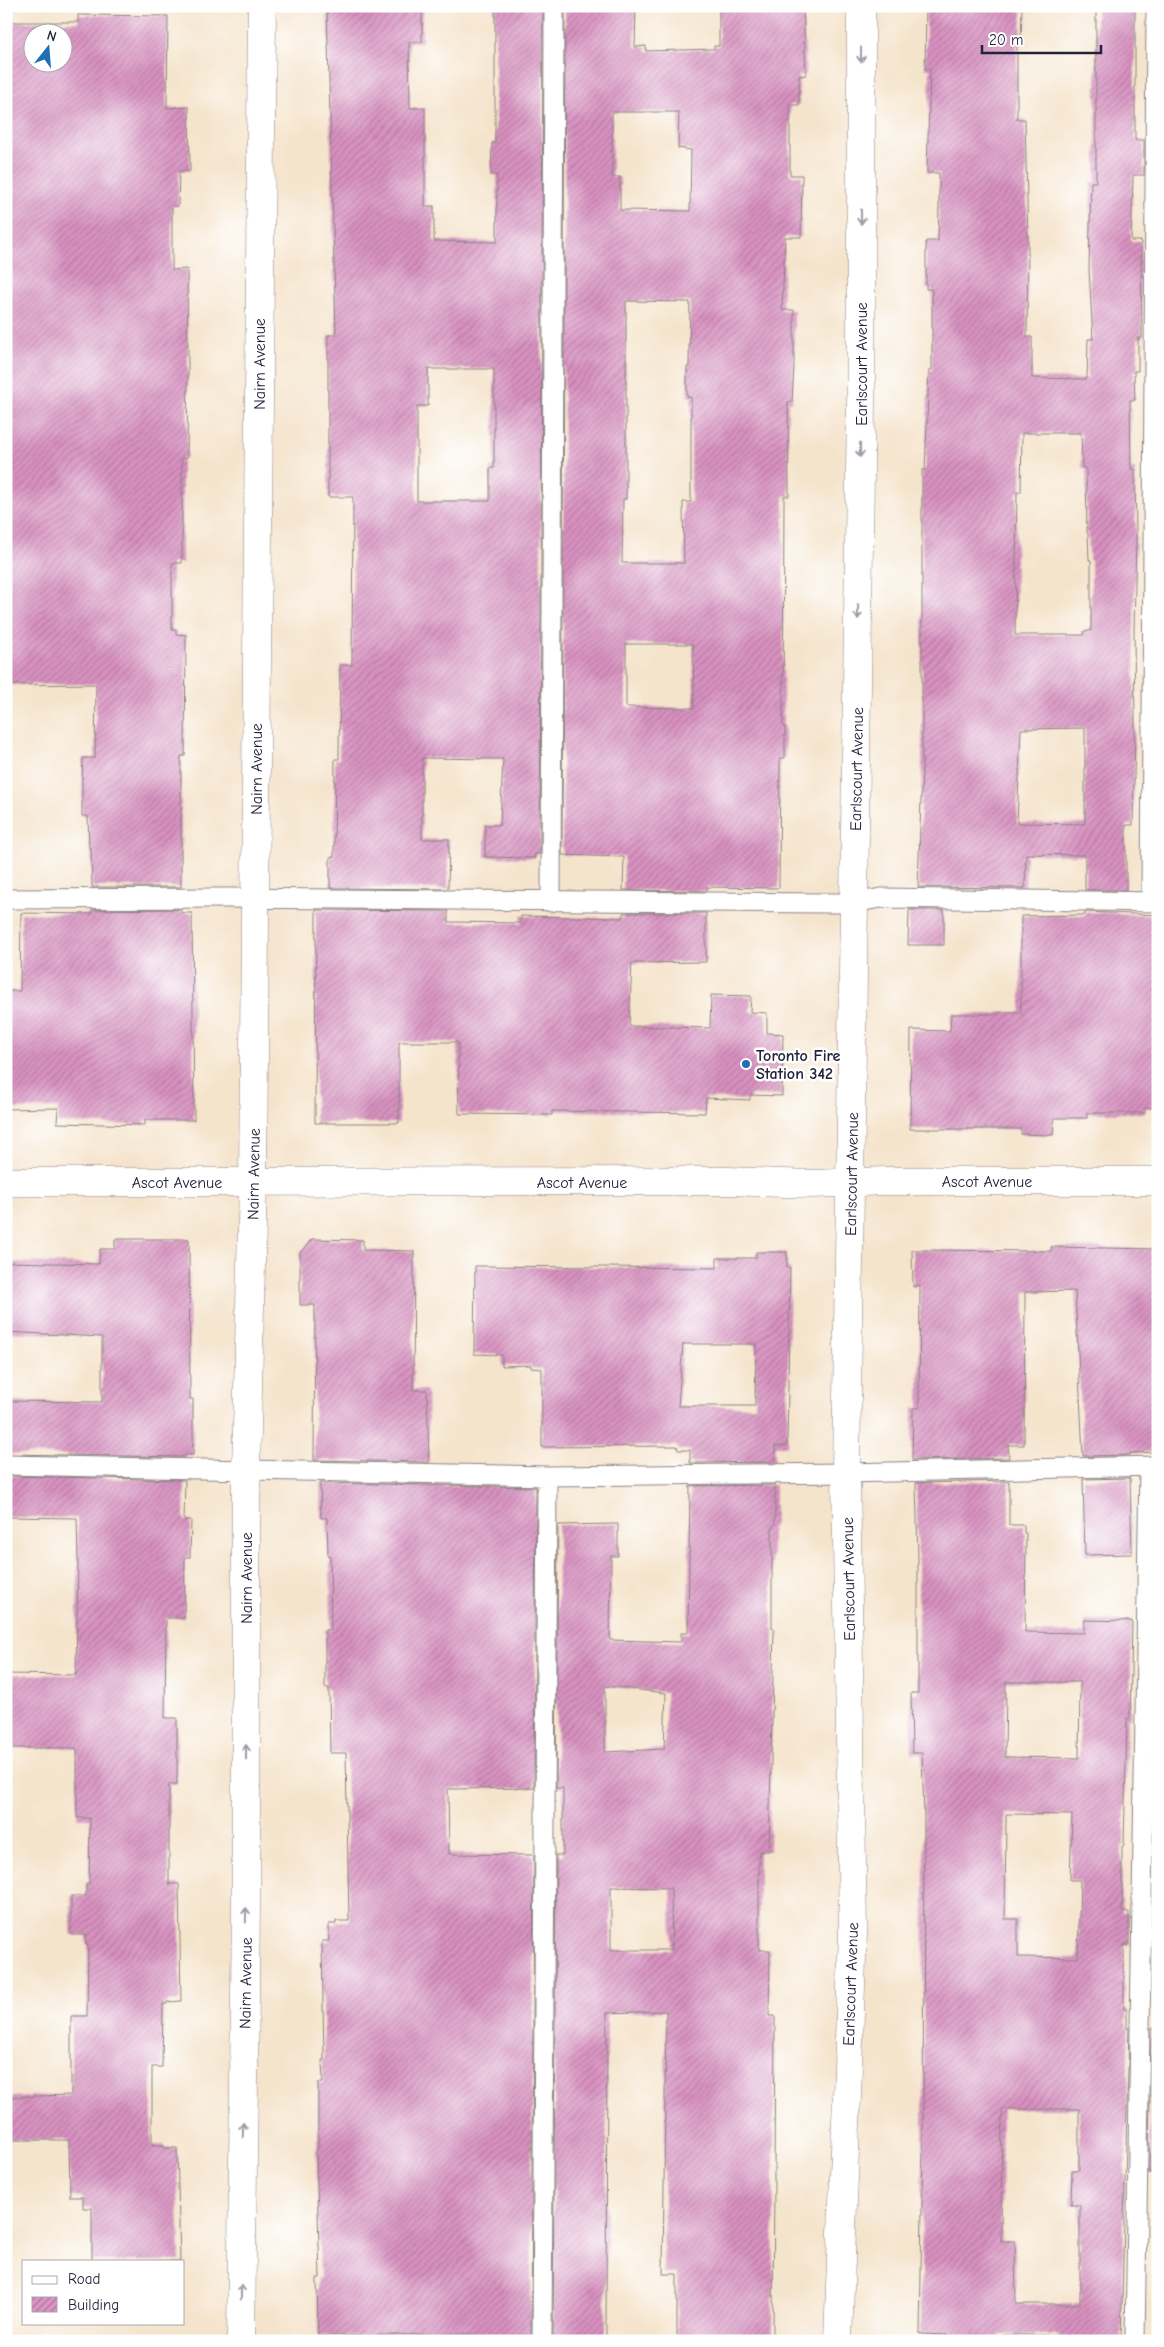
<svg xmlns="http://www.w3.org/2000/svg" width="1164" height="2347" font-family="'Comic Neue',sans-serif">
	<defs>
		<pattern id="building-hatch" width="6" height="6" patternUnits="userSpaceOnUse" patternTransform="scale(1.25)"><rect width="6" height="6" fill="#d992c1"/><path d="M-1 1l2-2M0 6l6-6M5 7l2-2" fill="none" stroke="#b0779e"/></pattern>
	</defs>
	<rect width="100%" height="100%" fill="#fff"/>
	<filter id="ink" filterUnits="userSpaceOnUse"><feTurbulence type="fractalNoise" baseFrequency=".02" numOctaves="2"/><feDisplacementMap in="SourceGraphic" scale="10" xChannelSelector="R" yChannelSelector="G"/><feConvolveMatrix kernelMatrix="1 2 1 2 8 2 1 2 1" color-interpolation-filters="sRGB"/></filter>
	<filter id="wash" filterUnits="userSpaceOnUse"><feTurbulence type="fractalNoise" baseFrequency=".0096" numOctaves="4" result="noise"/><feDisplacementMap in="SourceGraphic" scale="20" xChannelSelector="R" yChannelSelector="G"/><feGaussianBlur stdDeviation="1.12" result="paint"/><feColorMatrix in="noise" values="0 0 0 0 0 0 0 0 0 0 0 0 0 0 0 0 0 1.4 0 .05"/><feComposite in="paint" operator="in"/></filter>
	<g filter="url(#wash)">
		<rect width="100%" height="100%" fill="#f5e4cc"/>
		<g id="blocks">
			<path fill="url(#building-hatch)" fill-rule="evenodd" d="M 327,6 L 422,6 L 422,42 L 409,42 L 410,108 L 425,108 L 425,206 L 434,206 L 434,241 L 497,242 L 497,175 L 491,175 L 492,143 L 495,143 L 495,6 L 543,6 L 540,854 L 535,854 L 535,858 L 485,857 L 485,825 L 500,825 L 503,759 L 422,758 L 422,839 L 449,839 L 448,889 L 330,888 L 330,857 L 334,857 L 335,759 L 339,759 L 340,665 L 352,665 L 353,497 L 328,497 L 328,335 L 336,335 ZM 428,369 L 494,369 L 494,468 L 490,468 L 490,501 L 417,501 L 417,406 L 428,406 Z
				M 565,6 L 636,6 L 635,47 L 646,46 L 646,51 L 714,49 L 714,46 L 719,46 L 719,8 L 803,7 L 806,75 L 799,76 L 799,105 L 790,105 L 790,175 L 802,175 L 801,237 L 785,237 L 782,310 L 794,310 L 794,364 L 792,402 L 788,402 L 789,496 L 784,496 L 783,726 L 785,726 L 785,758 L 780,758 L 779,888 L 707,887 L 707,891 L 623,890 L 624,857 L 562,855 ZM 612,112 L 679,112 L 678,148 L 691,150 L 690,211 L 620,210 L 620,177 L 612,177 ZM 626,301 L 690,302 L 689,367 L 687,367 L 687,397 L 691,397 L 691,502 L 683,502 L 684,563 L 622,563 L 623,499 L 626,499 ZM 626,644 L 693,644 L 694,708 L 626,707 Z
				M 926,6 L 1022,6 L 1021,45 L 1017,45 L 1017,119 L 1025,119 L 1028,242 L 1027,337 L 1032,337 L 1032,378 L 1087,379 L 1088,339 L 1093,339 L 1089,270 L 1091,182 L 1096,182 L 1096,6 L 1135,6 L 1135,140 L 1144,140 L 1144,175 L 1133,175 L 1132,211 L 1131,241 L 1141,241 L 1142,338 L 1138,338 L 1138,371 L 1134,371 L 1135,400 L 1130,400 L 1131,469 L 1135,469 L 1136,536 L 1134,631 L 1135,728 L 1133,825 L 1126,825 L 1126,890 L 1085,890 L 1085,855 L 1026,854 L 1025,888 L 918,887 L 922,769 L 922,470 L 925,470 L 929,370 L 932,370 L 932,289 L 926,289 L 926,241 L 938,241 L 939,205 L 939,173 L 927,173 L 930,69 L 925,69 ZM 1022,433 L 1081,433 L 1082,468 L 1086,468 L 1087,533 L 1088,533 L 1089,560 L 1091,560 L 1091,631 L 1084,631 L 1084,635 L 1015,635 L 1017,492 L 1021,492 ZM 1085,728 L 1085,824 L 1017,823 L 1021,729 Z
				M 78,15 L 168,16 L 167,108 L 189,107 L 190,171 L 179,171 L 178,206 L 172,206 L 172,270 L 187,269 L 188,367 L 187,458 L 182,458 L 182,563 L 172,563 L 172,630 L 176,630 L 176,634 L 186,635 L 185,756 L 181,756 L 181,887 L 92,887 L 91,848 L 89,848 L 88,816 L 82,816 L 82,780 L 83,758 L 95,758 L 96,684 L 6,685 L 6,22 L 78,22 ZM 32,32 L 62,32 L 62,62 L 32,62 Z
				M 181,909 L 181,913 L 192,913 L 194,1120 L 145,1120 L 145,1125 L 57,1123 L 58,1108 L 6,1109 L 6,991 L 20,991 L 21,913 L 92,914 L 92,910 Z
				M 316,910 L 448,911 L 448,922 L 521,923 L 521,916 L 623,918 L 623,913 L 706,913 L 706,962 L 632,963 L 629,1026 L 710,1028 L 711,995 L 751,996 L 750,1012 L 767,1013 L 767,1033 L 783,1034 L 782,1096 L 750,1095 L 750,1100 L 706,1098 L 705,1113 L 552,1111 L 552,1115 L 459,1114 L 458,1042 L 399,1042 L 399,1123 L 315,1123 Z
				M 909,910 L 944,910 L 944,945 L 908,945 Z
				M 1085,912 L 1158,915 L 1158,1108 L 1145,1108 L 1145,1113 L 1087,1113 L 1087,1118 L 1054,1118 L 1053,1135 L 1021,1134 L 1021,1129 L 910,1129 L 911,1030 L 950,1031 L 951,1014 L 998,1014 L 998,1012 L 1021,1012 L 1021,916 L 1085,915 Z
				M 115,1239 L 189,1239 L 190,1399 L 193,1399 L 193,1455 L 185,1455 L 185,1457 L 6,1454 L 6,1401 L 102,1402 L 102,1337 L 6,1332 L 6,1262 L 99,1264 L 100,1249 L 115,1249 Z
				M 312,1239 L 363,1240 L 363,1250 L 414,1251 L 413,1390 L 427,1390 L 429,1462 L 314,1460 L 315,1305 L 300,1305 L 300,1253 Z
				M 1051,1247 L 1158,1249 L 1158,1452 L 1130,1453 L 1130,1455 L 1083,1456 L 1075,1291 L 1025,1292 L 1024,1445 L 1008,1445 L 1009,1458 L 912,1460 L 913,1408 L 919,1408 L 920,1285 L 913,1287 L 912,1250 L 1051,1251 Z
				M 756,1252 L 787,1252 L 787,1268 L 790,1267 L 787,1446 L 775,1446 L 775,1462 L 690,1463 L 690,1450 L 678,1450 L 677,1446 L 542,1447 L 542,1369 L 531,1368 L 531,1365 L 502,1366 L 502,1355 L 474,1354 L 475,1266 L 717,1268 L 717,1258 L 756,1258 ZM 683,1344 L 756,1344 L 755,1406 L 678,1406 Z
				M 6,1476 L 185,1480 L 184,1520 L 191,1520 L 190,1557 L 185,1557 L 184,1618 L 166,1618 L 165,1718 L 177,1718 L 177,1784 L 169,1784 L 169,1884 L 179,1884 L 181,2001 L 167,2002 L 167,2004 L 163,2004 L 162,2067 L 152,2067 L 152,2145 L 164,2145 L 164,2148 L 177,2148 L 180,2261 L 92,2261 L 92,2208 L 83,2208 L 83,2197 L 70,2197 L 69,2140 L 6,2140 L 6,2097 L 71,2095 L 71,2016 L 87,2016 L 88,1945 L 86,1945 L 86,1935 L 71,1935 L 71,1896 L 86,1896 L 86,1884 L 89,1884 L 90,1818 L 77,1818 L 77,1751 L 76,1748 L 6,1748 L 6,1674 L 76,1675 L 78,1562 L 77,1518 L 6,1517 Z
				M 1130,1478 L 1132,1554 L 1085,1555 L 1083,1479 Z
				M 1009,1481 L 1009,1525 L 1024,1525 L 1024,1533 L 1026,1533 L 1025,1632 L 1084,1633 L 1084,1620 L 1132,1621 L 1130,1719 L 1127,1718 L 1124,1846 L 1122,1846 L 1122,1912 L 1129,1912 L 1129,1945 L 1124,1945 L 1124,2009 L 1127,2009 L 1127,2028 L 1129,2028 L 1121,2341 L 1067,2341 L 1059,2335 L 1000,2335 L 1000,2341 L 947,2341 L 947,2335 L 920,2334 L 923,2145 L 924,1817 L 922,1753 L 912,1753 L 911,1693 L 918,1693 L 918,1558 L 916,1483 ZM 1006,1682 L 1080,1682 L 1079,1758 L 1005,1757 ZM 1006,1814 L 1072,1815 L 1070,1880 L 1080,1880 L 1078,1958 L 1018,1957 L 1018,1919 L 1005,1919 ZM 1002,2109 L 1079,2109 L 1079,2170 L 1072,2170 L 1071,2205 L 1080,2205 L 1080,2304 L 1016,2304 L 1015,2241 L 1001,2241 Z
				M 320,1483 L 536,1487 L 534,1788 L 448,1789 L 449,1854 L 534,1855 L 531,2341 L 473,2341 L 473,2334 L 318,2336 L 317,2278 L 320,2278 L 316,2149 L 318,2149 L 318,2083 L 323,2083 L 322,2060 L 324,2060 L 322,1941 L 329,1941 L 329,1924 L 336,1924 L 336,1921 L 349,1921 L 346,1753 L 330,1753 L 329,1688 L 325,1688 L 325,1630 L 331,1629 L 330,1556 L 328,1556 L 327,1518 L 321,1518 Z
				M 775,1485 L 775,1524 L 772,1527 L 772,1628 L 774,1628 L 769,1851 L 759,1851 L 759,1950 L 770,1950 L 769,2016 L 775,2016 L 773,2334 L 770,2334 L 770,2341 L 677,2341 L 677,2274 L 663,2274 L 666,2011 L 607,2013 L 606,2341 L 553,2341 L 556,1855 L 563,1855 L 563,1788 L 556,1788 L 558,1525 L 618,1524 L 618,1556 L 611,1556 L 610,1640 L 681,1642 L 681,1633 L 688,1633 L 690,1486 ZM 605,1686 L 666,1693 L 664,1749 L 605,1752 ZM 611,1887 L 671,1888 L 672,1950 L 611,1950 Z
				M 1151,2028 L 1158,2028 L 1158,2173 L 1149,2173 Z"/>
		</g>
	</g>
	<g filter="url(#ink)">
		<use href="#blocks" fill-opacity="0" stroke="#8c8384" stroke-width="1"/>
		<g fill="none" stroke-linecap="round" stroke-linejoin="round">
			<defs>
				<path id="lane" d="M 6,899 L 228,898 L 826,903 L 853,903 L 881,898 L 1158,902
					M 551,902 L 554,6
					M 1151,902 L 1156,6
					M 6,1465 L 547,1476 L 846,1473 L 1158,1466
					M 542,2341 L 547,1476
					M 1135,2341 L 1149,1466"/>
				<path id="street" d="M 6,1182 L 727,1181 L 812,1184 L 886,1181 L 1158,1181
					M 241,2341 L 246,1904 L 246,1470 L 253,1183 L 262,6
					M 838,2341 L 853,1931 L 846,1473 L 861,402 L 861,6"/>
			</defs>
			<use href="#lane" stroke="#8c8384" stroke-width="21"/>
			<use href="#street" stroke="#8c8384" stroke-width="29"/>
			<use href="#lane" stroke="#fff" stroke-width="19"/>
			<use href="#street" stroke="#fff" stroke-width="28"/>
		</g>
		<defs><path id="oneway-shaft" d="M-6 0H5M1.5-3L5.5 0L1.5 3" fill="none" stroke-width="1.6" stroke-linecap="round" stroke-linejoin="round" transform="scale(1.25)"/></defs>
		<g stroke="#9c9ca7">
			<use href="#oneway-shaft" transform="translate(861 55) rotate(90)"/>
			<use href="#oneway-shaft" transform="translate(861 217) rotate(90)"/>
			<use href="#oneway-shaft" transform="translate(860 450) rotate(91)"/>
			<use href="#oneway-shaft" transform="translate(858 612) rotate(91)"/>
			<use href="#oneway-shaft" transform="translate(246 1752) rotate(-90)"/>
			<use href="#oneway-shaft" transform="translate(246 1915) rotate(-89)"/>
			<use href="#oneway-shaft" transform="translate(243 2130) rotate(-89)"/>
			<use href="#oneway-shaft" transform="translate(241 2292) rotate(-89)"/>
		</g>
	</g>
	<circle fill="#1f6fb2" stroke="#fff" stroke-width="2" cx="746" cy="1064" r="5"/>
	<g text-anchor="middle" stroke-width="5" stroke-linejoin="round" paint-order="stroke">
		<g font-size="16" fill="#22223b" stroke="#fff">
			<text transform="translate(259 364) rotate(-90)" y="6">Nairn Avenue</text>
			<text transform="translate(861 364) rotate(-90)" y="6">Earlscourt Avenue</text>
			<text transform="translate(256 769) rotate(-90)" y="6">Nairn Avenue</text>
			<text transform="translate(856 769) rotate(-89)" y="6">Earlscourt Avenue</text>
			<text transform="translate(253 1174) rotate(-89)" y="6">Nairn Avenue</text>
			<text transform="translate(851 1174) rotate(-89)" y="6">Earlscourt Avenue</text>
			<text x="987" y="1187">Ascot Avenue</text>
			<text x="177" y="1188">Ascot Avenue</text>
			<text x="582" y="1188">Ascot Avenue</text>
			<text transform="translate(246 1578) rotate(-90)" y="6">Nairn Avenue</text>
			<text transform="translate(848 1579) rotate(-91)" y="6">Earlscourt Avenue</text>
			<text transform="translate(245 1983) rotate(-89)" y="6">Nairn Avenue</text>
			<text transform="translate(850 1984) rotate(-88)" y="6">Earlscourt Avenue</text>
		</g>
		<g font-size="16" font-weight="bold" fill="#22223b" stroke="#fff" text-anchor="start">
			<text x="756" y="1061">Toronto Fire<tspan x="756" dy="18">Station 342</tspan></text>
		</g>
	</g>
	<rect width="1164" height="2347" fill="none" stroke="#fff" stroke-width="25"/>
	<rect x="22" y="2260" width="162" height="65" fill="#ffffff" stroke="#a7a7b1"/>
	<rect x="32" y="2276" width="25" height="8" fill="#ffffff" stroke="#a7a7b1"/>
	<text x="68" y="2284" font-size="15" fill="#22223b">Road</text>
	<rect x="32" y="2297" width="25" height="15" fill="url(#building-hatch)" stroke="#a7a7b1"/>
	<text x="68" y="2310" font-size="15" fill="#22223b">Building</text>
	<g transform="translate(48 48) rotate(17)"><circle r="24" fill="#ffffff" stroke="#a7a7b1"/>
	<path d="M0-4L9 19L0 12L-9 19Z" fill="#1f6fb2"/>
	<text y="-8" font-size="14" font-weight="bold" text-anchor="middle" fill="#22223b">N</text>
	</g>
	<path d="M982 45v8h119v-8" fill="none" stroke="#22223b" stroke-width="2.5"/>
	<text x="989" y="45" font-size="15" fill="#22223b" stroke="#ffffff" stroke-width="4" paint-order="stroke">20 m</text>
</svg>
